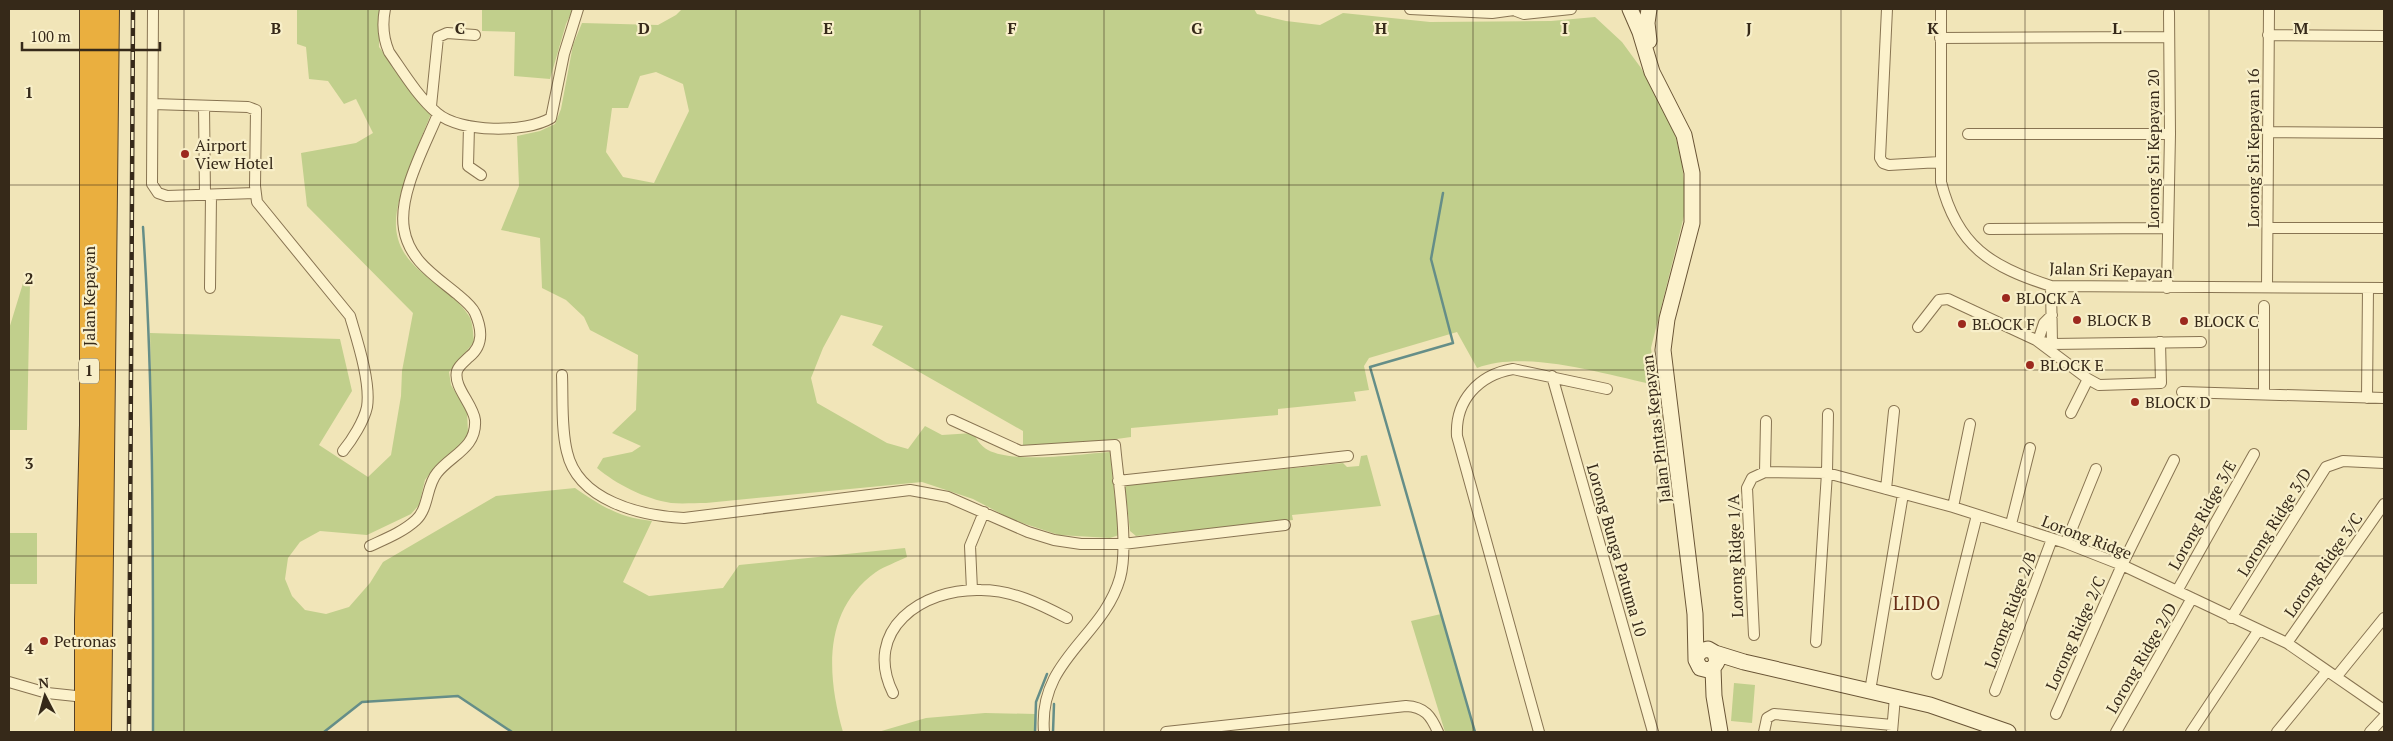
<svg xmlns="http://www.w3.org/2000/svg" width="2393" height="741" font-family="'PT Serif',serif">
	<rect width="100%" height="100%" fill="#f1e5b8"/>
	<path fill="#c1cf8c" fill-rule="evenodd" d="M 297,9 L 380,9 L 379,47 L 431,114 C 420,142 394,198 396,227 C 399,272 448,282 469,316 C 473,322 473,334 474,342 L 449,372 L 451,385 L 467,411 L 468,433 L 464,442 L 434,468 L 425,480 L 419,505 L 411,514 L 367,535 L 320,531 L 300,542 L 288,558 L 285,579 L 292,596 L 305,610 L 326,614 L 349,607 L 370,583 L 383,562 L 496,496 L 575,488 C 603,507 618,517 652,521 L 623,582 L 649,596 L 723,588 L 739,565 L 905,548 L 907,557 C 897,562 885,566 876,572 C 822,611 827,675 843,732 L 512,732 L 457,696 L 362,702 L 324,732 L 153,732 L 153,463 L 150,333 L 340,339 L 352,391 L 319,445 L 368,477 L 391,455 L 401,396 L 402,371 L 413,313 L 307,206 L 301,153 L 356,143 L 373,133 L 356,99 L 344,104 L 328,81 L 309,79 L 306,47 L 297,44 Z
		M 482,9 L 573,9 L 566,24 L 550,79 L 514,76 L 515,32 L 482,31 Z
		M 682,9 L 1254,9 L 1257,14 L 1286,21 L 1320,25 L 1343,13 L 1430,22 L 1551,21 L 1595,17 L 1622,42 L 1641,68 L 1675,134 L 1682,164 L 1685,191 L 1684,216 L 1651,348 L 1656,385 C 1606,375 1526,349 1477,368 L 1457,332 L 1369,358 L 1364,366 L 1369,390 L 1354,392 L 1356,401 L 1278,409 L 1278,415 L 1131,428 L 1131,437 C 1096,442 1058,448 1023,445 L 1023,431 L 872,345 L 883,326 L 841,315 L 823,348 L 811,378 L 817,403 L 887,443 L 908,449 L 925,426 L 942,435 L 973,433 C 977,440 981,446 988,450 C 1014,464 1080,454 1110,452 L 1119,535 L 1110,538 L 1059,535 L 1013,520 L 973,499 L 922,482 L 706,503 C 695,503 682,504 671,503 C 645,499 616,484 597,468 L 603,458 L 632,452 L 641,446 L 612,433 L 636,410 L 638,355 L 590,330 L 584,317 L 566,300 L 542,288 L 540,238 L 501,230 L 519,186 L 517,136 L 540,131 L 555,124 L 561,109 L 573,45 L 582,23 L 658,25 L 676,15 ZM 656,72 L 683,84 L 689,111 L 654,183 L 623,177 L 606,152 L 612,108 L 628,108 L 640,76 Z
		M 24,280 L 30,283 L 27,430 L 9,430 L 9,329 Z
		M 1367,455 L 1381,506 L 1292,515 L 1293,520 L 1136,536 L 1130,531 L 1125,487 L 1128,485 L 1343,463 L 1347,467 L 1359,466 L 1361,456 Z
		M 9,533 L 37,533 L 37,584 L 9,584 Z
		M 1441,614 L 1475,732 L 1445,732 L 1411,621 Z
		M 1734,683 L 1755,685 L 1752,723 L 1731,721 Z
		M 985,713 L 1035,714 L 1035,732 L 878,732 L 926,718 Z"/>
	<g fill="none" stroke-linecap="round" stroke-linejoin="round">
		<path stroke="#658e88" stroke-width="2.5" d="M 1443,193 L 1431,259 L 1453,343 L 1370,367 L 1475,732
			M 143,227 C 154,395 153,563 153,732
			M 324,732 L 362,702 L 458,696 L 512,732
			M 1035,732 L 1036,702 L 1047,674
			M 1053,732 L 1054,704"/>
		<defs>
			<path id="street" d="M 153,9 L 152,184 L 158,193 L 167,196 L 255,193
				M 385,9 C 382,24 383,38 389,52 C 403,72 418,97 437,113 C 460,133 526,133 551,118 L 564,54 L 578,9
				M 1410,9 L 1492,13 L 1521,9
				M 1887,9 L 1880,158 L 1883,163 L 1889,165 L 1940,162
				M 1941,9 L 1941,182 C 1957,246 1991,267 2051,286 L 2384,288
				M 1516,11 L 1524,14 L 1571,9
				M 2268,35 L 2384,36
				M 1940,38 L 2169,37
				M 153,104 L 248,107 L 256,110 L 255,186 L 257,202 L 350,316 C 357,340 371,382 367,407 C 364,421 352,440 343,451
				M 204,106 L 205,195
				M 431,106 L 438,37 L 447,33 L 475,35
				M 469,126 L 468,166 L 481,175
				M 2269,132 L 2384,133
				M 1968,134 L 2170,134
				M 2268,228 L 2384,228
				M 1989,229 L 2168,228
				M 2051,286 L 2052,344
				M 2267,287 L 2269,9
				M 210,288 L 211,195
				M 2167,288 L 2170,134 L 2169,12
				M 1918,327 L 1939,300 L 1948,299 L 2036,340 L 2088,379 L 2099,385 L 2161,383 L 2160,342
				M 2038,341 L 2044,323 L 2052,315
				M 2039,341 L 2052,344 L 2201,342
				M 562,375 C 563,400 561,428 567,452 C 578,501 641,516 684,518 L 910,490 L 948,497 L 1028,532 L 1054,540 L 1081,544 L 1123,544 L 1285,525
				M 1552,376 L 1653,732
				M 2182,392 L 2384,398
				M 2264,394 L 2264,306
				M 2367,398 L 2368,288
				M 2071,413 L 2088,379
				M 952,420 L 1020,451 L 1115,445 C 1118,479 1129,547 1120,578 C 1103,638 1038,659 1044,732
				M 1765,472 L 1766,421
				M 1118,481 L 1348,456
				M 1886,489 L 1894,411
				M 1953,507 L 1970,424
				M 2011,524 L 2030,448
				M 2066,543 L 2096,469
				M 370,546 C 385,539 403,532 416,520 C 429,508 426,486 437,473 C 451,455 477,448 475,420 C 473,404 453,387 457,371 C 459,365 465,361 469,357 C 484,345 482,329 475,313 C 472,306 463,299 457,294 C 434,275 409,260 404,229 C 398,194 425,146 438,114
				M 972,590 L 970,546 L 984,512
				M 2177,591 L 2254,454
				M 2231,618 L 2326,467 L 2343,461 L 2384,463
				M 1754,635 L 1747,488 L 1752,478 L 1765,472 L 1827,473 L 1953,507 L 2066,543 L 2122,565 L 2287,643 L 2384,710
				M 1816,642 L 1827,473 L 1828,414
				M 2287,643 L 2384,504
				M 1937,674 L 1977,515
				M 2337,676 L 2384,618
				M 9,682 L 47,693 L 85,697
				M 1870,691 L 1903,494
				M 1995,691 L 2052,539
				M 893,693 C 862,630 922,588 981,590 C 1012,590 1040,604 1067,618
				M 2056,714 L 2122,565 L 2174,460
				M 1166,732 L 1406,706 C 1425,707 1431,716 1438,732
				M 1539,732 L 1457,436 C 1455,401 1478,375 1513,369 L 1607,389
				M 1764,732 L 1767,718 L 1774,714 L 1892,725
				M 1892,732 L 1895,697
				M 2116,732 L 2192,598
				M 2191,732 L 2258,631
				M 2277,732 L 2327,671
				M 2370,732 L 2384,717"/>
			<path id="secondary" d="M 1630,9 L 1640,32 L 1652,72 L 1684,135 L 1692,173 L 1692,223 L 1667,319 L 1663,350 L 1695,614 L 1696,660 L 1700,668 L 1708,670 L 1713,668 L 1717,662 L 1715,653 L 1708,649 L 1701,651 L 1696,657
				M 1649,41 L 1647,23 L 1649,9
				M 1715,653 L 1744,662 L 1930,705 L 2008,732
				M 1713,668 L 1714,696 L 1720,732"/>
			<path id="highway" d="M 85,732 L 85,620 L 90,425 L 90,9
				M 101,732 L 109,9"/>
		</defs>
		<use href="#street" stroke="#887452" stroke-width="12"/>
		<use href="#secondary" stroke="#6a5536" stroke-width="17"/>
		<use href="#highway" stroke="#554128" stroke-width="22"/>
		<use href="#street" stroke="#fcf2cc" stroke-width="10"/>
		<use href="#secondary" stroke="#fcf2cc" stroke-width="15"/>
		<use href="#highway" stroke="#eaaf3f" stroke-width="20"/>
		<defs>
			<path id="rail" d="M 129,732 L 133,9"/>
		</defs>
		<use href="#rail" stroke="#362919" stroke-width="4.5"/>
		<use href="#rail" stroke="#f8efc9" stroke-width="2.5" stroke-dasharray="8" stroke-linecap="butt"/>
	</g>
	<path fill="none" stroke="#362919" stroke-width="1" stroke-opacity="0.55" d="M 184,9 L 184,732M 368,9 L 368,732M 552,9 L 552,732M 736,9 L 736,732M 920,9 L 920,732M 1104,9 L 1104,732M 1289,9 L 1289,732M 1473,9 L 1473,732M 1657,9 L 1657,732M 1841,9 L 1841,732M 2025,9 L 2025,732M 2209,9 L 2209,732M 9,185 L 2384,185M 9,370 L 2384,370M 9,556 L 2384,556"/>
	<g fill="#9c291e" stroke="#f8efc9" stroke-width="2">
		<circle cx="185" cy="154" r="5"/>
		<circle cx="2006" cy="298" r="5"/>
		<circle cx="2077" cy="320" r="5"/>
		<circle cx="2184" cy="321" r="5"/>
		<circle cx="1962" cy="324" r="5"/>
		<circle cx="2030" cy="365" r="5"/>
		<circle cx="2135" cy="402" r="5"/>
		<circle cx="44" cy="641" r="5"/>
	</g>
	<g text-anchor="middle" stroke-width="4.5" stroke-linejoin="round" paint-order="stroke">
		<rect fill="#f8efc9" stroke="#70644e" stroke-width="1" x="79" y="358.5" width="20" height="25" rx="4"/>
		<g font-size="15" font-weight="bold" fill="#362919">
			<text x="89" y="376">1</text>
		</g>
		<g font-size="16" fill="#362919" stroke="#f8efc9" text-anchor="start">
			<text x="195" y="151">Airport<tspan x="195" dy="18">View Hotel</tspan></text>
			<text x="2016" y="304">BLOCK A</text>
			<text x="2087" y="326">BLOCK B</text>
			<text x="2194" y="327">BLOCK C</text>
			<text x="1972" y="330">BLOCK F</text>
			<text x="2040" y="371">BLOCK E</text>
			<text x="2145" y="408">BLOCK D</text>
			<text x="54" y="647">Petronas</text>
		</g>
		<g font-size="16" fill="#362919" stroke="#f8efc9">
			<text transform="translate(2253 148) rotate(-90)" y="6">Lorong Sri Kepayan 16</text>
			<text transform="translate(2153 149) rotate(-90)" y="6">Lorong Sri Kepayan 20</text>
			<text transform="translate(2111 270) rotate(2)" y="6">Jalan Sri Kepayan</text>
			<text transform="translate(89 296) rotate(-90)" y="6">Jalan Kepayan</text>
			<text transform="translate(1656 429) rotate(-97)" y="6">Jalan Pintas Kepayan</text>
			<text transform="translate(2202 515) rotate(-61)" y="6">Lorong Ridge 3/E</text>
			<text transform="translate(2274 522) rotate(-58)" y="6">Lorong Ridge 3/D</text>
			<text transform="translate(2087 537) rotate(21)" y="6">Lorong Ridge</text>
			<text transform="translate(1617 550) rotate(74)" y="6">Lorong Bunga Patuma 10</text>
			<text transform="translate(1735 556) rotate(-92)" y="6">Lorong Ridge 1/A</text>
			<text transform="translate(2323 565) rotate(-55)" y="6">Lorong Ridge 3/C</text>
			<text transform="translate(2010 610) rotate(-70)" y="6">Lorong Ridge 2/B</text>
			<text transform="translate(2075 633) rotate(-66)" y="6">Lorong Ridge 2/C</text>
			<text transform="translate(2141 658) rotate(-60)" y="6">Lorong Ridge 2/D</text>
		</g>
		<g font-size="19" letter-spacing="1" fill="#662d15" stroke="#f8efc9">
			<text x="1917" y="610">LIDO</text>
		</g>
	</g>
	<g font-size="16" text-anchor="middle" font-weight="bold" fill="#362919" stroke="#f8efc9" stroke-width="4.5" stroke-linejoin="round" paint-order="stroke">
		<text x="276" y="34">B</text>
		<text x="460" y="34">C</text>
		<text x="644" y="34">D</text>
		<text x="828" y="34">E</text>
		<text x="1012" y="34">F</text>
		<text x="1197" y="34">G</text>
		<text x="1381" y="34">H</text>
		<text x="1565" y="34">I</text>
		<text x="1749" y="34">J</text>
		<text x="1933" y="34">K</text>
		<text x="2117" y="34">L</text>
		<text x="2301" y="34">M</text>
		<text x="29" y="98">1</text>
		<text x="29" y="284">2</text>
		<text x="29" y="469">3</text>
		<text x="29" y="654">4</text>
	</g>
	<rect width="2393" height="741" fill="none" stroke="#362919" stroke-width="20"/>
	<g transform="translate(45 696) rotate(354)" stroke="#f8efc9" stroke-width="4" paint-order="stroke">
	<path d="M0-4L9 19L0 12L-9 19Z" fill="#362919"/>
	<text y="-8" font-size="14" font-weight="bold" text-anchor="middle" fill="#362919">N</text>
	</g>
	<path d="M22 42v8h138v-8" fill="none" stroke="#362919" stroke-width="2.5"/>
	<text x="30" y="42" font-size="15" fill="#362919" stroke="#f8efc9" stroke-width="4" paint-order="stroke">100 m</text>
</svg>
